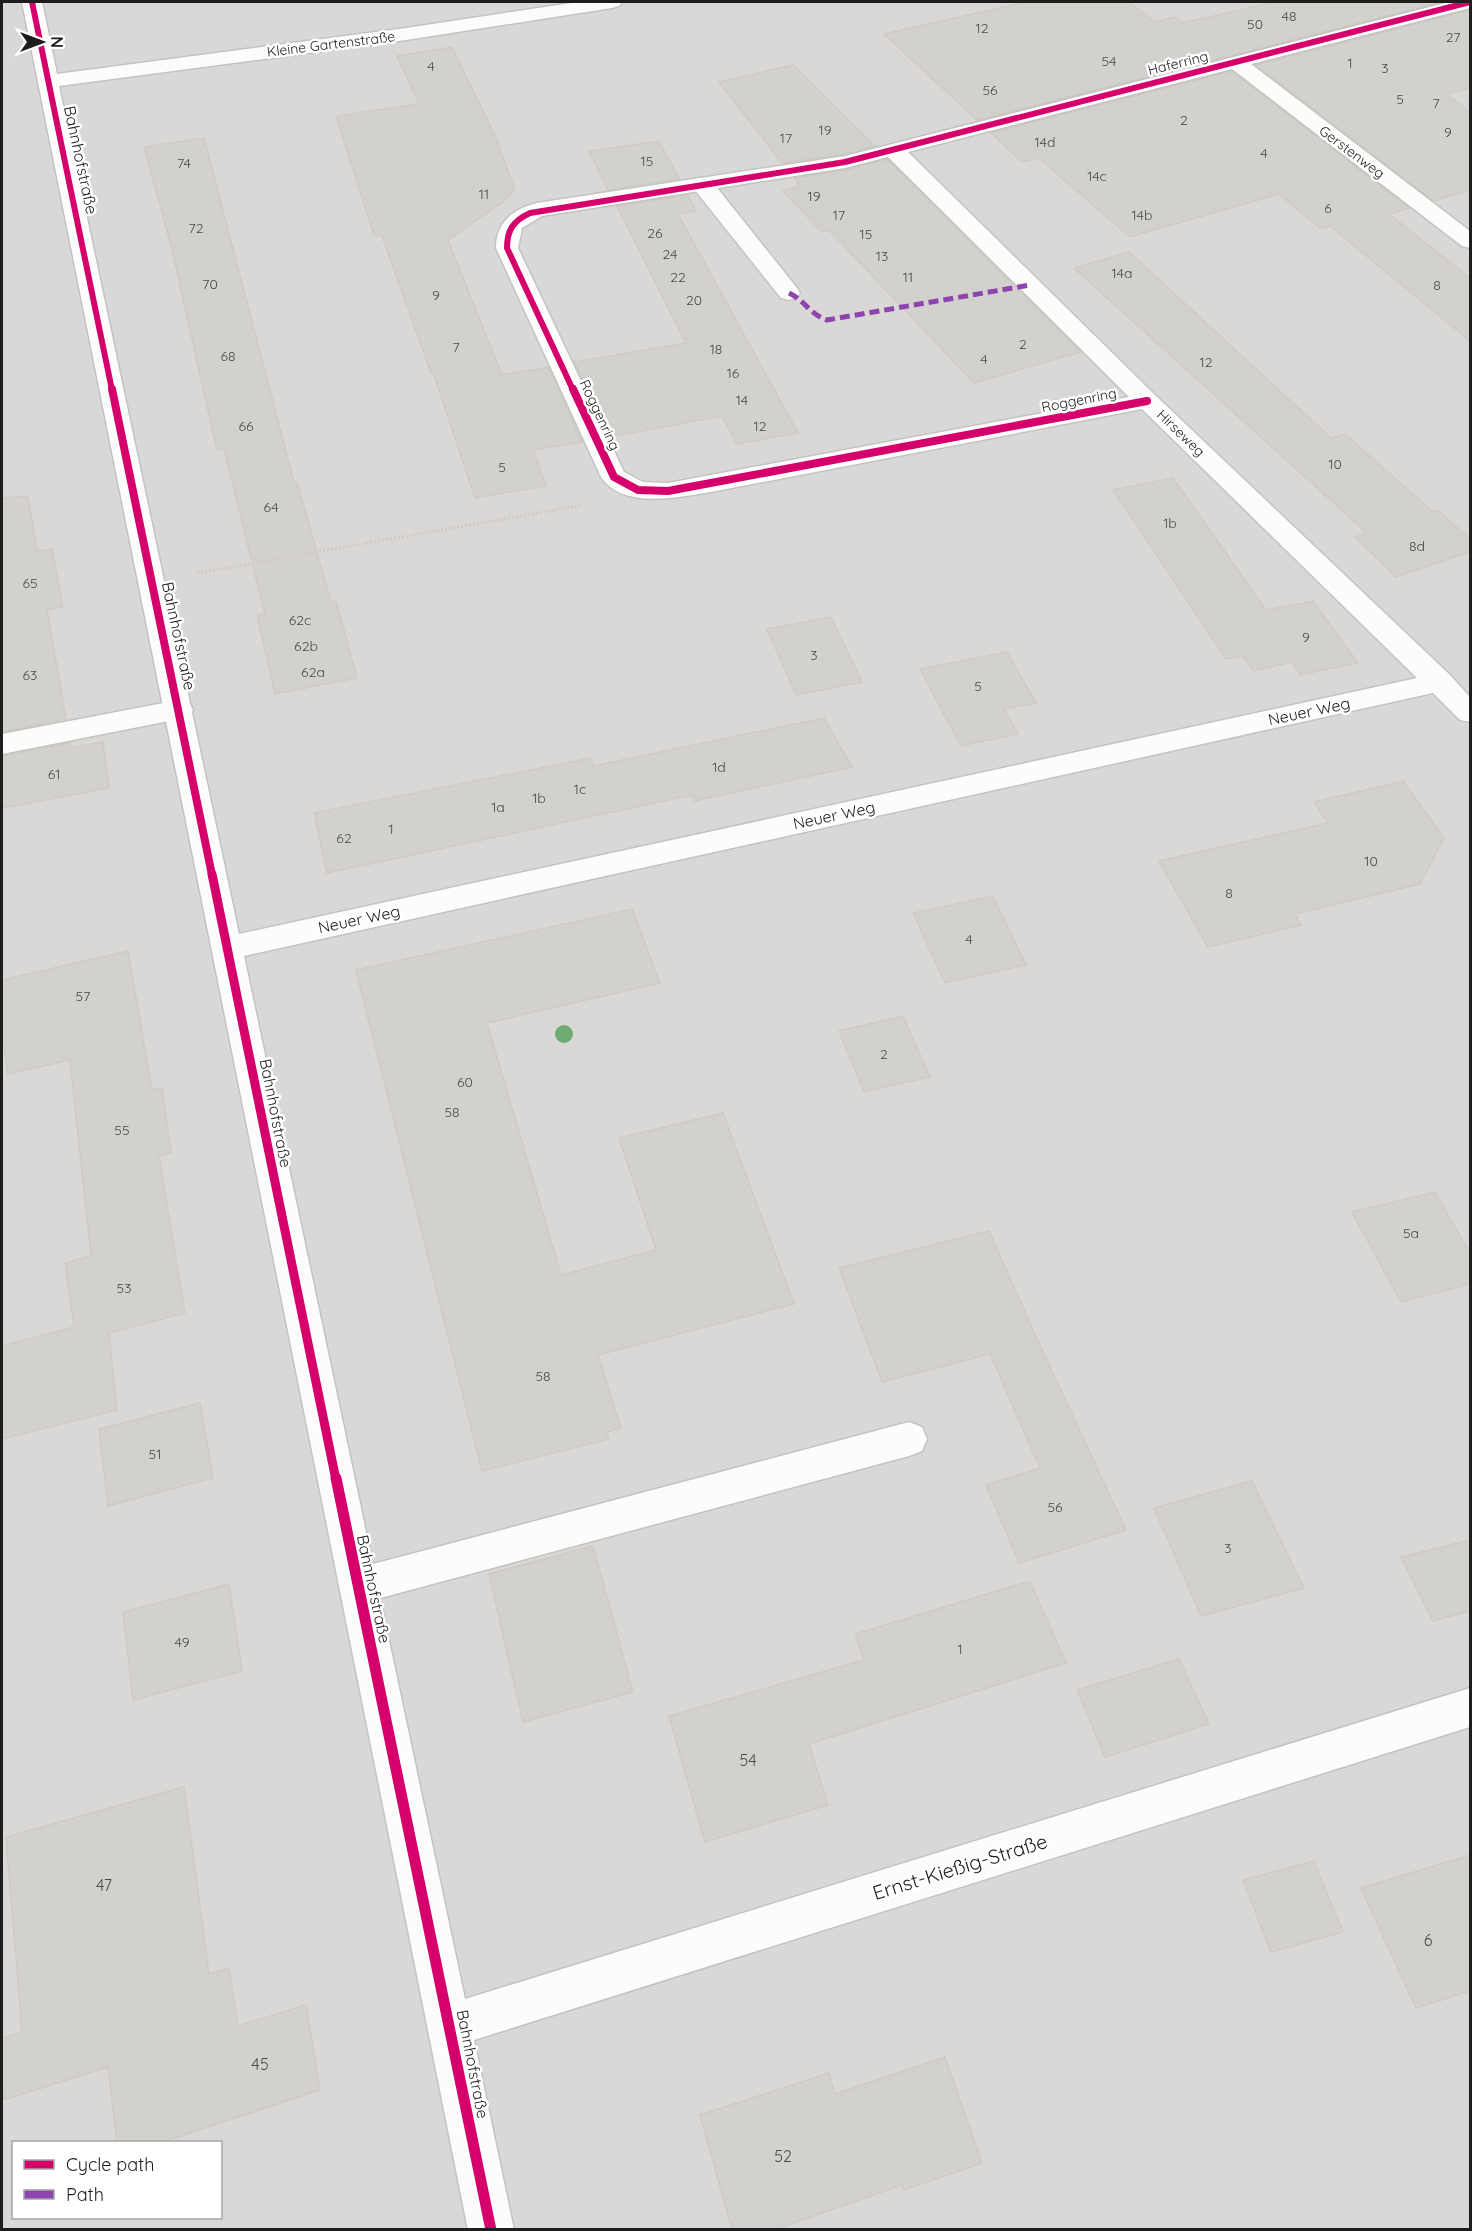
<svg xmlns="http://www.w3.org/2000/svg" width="1472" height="2231" font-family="Quicksand,sans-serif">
	<rect width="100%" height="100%" fill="#ebe9e5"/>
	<path fill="#dad8d6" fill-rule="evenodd" d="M 2,2 L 1470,2 L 1470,2229 L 2,2230 ZM 14,2142 L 220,2142 L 220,2218 L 14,2218 Z"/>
	<path fill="#d3d1ce" stroke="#cecbc6" stroke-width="1.5" d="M 1026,2 L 1129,2 L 1155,22 L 1175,17 L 1183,23 L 1275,2 L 1442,2 L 977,120 L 884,34 Z
		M 1470,10 L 1470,88 L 1446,94 L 1470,112 L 1470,190 L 1434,201 L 1256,65 Z
		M 452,47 L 496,138 L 515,190 L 503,202 L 448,240 L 502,375 L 548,367 L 582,442 L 533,450 L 546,486 L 475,498 L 433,372 L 431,373 L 382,236 L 374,235 L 336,116 L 419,104 L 397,56 Z
		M 793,65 L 875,146 L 845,154 L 782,163 L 719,82 Z
		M 1232,71 L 1409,208 L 1389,214 L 1470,278 L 1470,341 L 1330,226 L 1320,228 L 1279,194 L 1130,237 L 1039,158 L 1022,162 L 991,133 Z
		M 204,138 L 294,482 L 297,482 L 331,602 L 336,601 L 357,678 L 275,694 L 257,615 L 265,614 L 224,449 L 217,450 L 171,245 L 144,147 Z
		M 659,141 L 679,179 L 608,190 L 589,151 Z
		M 887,159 L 1081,352 L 974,383 L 829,230 L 822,232 L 783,191 L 800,186 L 794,178 L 845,170 Z
		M 688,195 L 696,211 L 678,214 L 798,433 L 737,444 L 722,416 L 610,437 L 574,362 L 686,343 L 617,206 Z
		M 1129,252 L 1331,438 L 1345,434 L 1433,512 L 1438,510 L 1470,539 L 1470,552 L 1396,577 L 1355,537 L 1367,533 L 1074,268 Z
		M 1173,478 L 1266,610 L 1313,601 L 1358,663 L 1300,675 L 1292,662 L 1254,671 L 1243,656 L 1226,659 L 1113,490 Z
		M 28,496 L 37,551 L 52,549 L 63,607 L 47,610 L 66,719 L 2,732 L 2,498 Z
		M 831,617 L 862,682 L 796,695 L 767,629 Z
		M 1007,652 L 1036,703 L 1004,709 L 1018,734 L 961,746 L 920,669 Z
		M 824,718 L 852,767 L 695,801 L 692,795 L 327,873 L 314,813 L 591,758 L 593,766 Z
		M 103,742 L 109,788 L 2,808 L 2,756 L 70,743 L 71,748 Z
		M 1403,781 L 1444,838 L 1420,884 L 1295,914 L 1301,925 L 1208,947 L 1159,861 L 1328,823 L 1314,802 Z
		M 993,896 L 1026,965 L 945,983 L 913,913 Z
		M 632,909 L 660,983 L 487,1023 L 561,1275 L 656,1250 L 619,1138 L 723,1113 L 794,1304 L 598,1355 L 621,1428 L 607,1432 L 609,1439 L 482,1471 L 356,970 Z
		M 128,951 L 152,1090 L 162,1088 L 171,1153 L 159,1156 L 185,1313 L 109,1333 L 117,1410 L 2,1439 L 2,1346 L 74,1327 L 65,1263 L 91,1256 L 70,1060 L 8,1074 L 2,1033 L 2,980 Z
		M 903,1016 L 930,1077 L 864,1092 L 839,1031 Z
		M 1435,1192 L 1470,1253 L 1470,1284 L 1401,1302 L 1352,1212 Z
		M 989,1231 L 1038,1341 L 1126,1530 L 1019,1563 L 986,1485 L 1040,1468 L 990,1354 L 882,1382 L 839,1268 Z
		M 200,1403 L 213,1478 L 108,1506 L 99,1429 Z
		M 1252,1481 L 1304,1588 L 1201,1616 L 1154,1508 Z
		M 1470,1540 L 1470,1611 L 1433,1621 L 1401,1557 Z
		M 593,1546 L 633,1692 L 523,1722 L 489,1574 Z
		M 1030,1581 L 1066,1663 L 809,1744 L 828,1805 L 705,1842 L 669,1716 L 864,1660 L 855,1634 Z
		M 229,1584 L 242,1671 L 133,1700 L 123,1612 Z
		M 1179,1659 L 1209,1724 L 1105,1757 L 1077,1690 Z
		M 184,1787 L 209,1974 L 229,1968 L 238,2026 L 306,2005 L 320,2090 L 163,2142 L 117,2142 L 108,2067 L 4,2100 L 2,2038 L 22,2032 L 6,1837 Z
		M 1470,1855 L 1470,1991 L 1416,2008 L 1361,1888 Z
		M 1314,1861 L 1343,1932 L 1271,1952 L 1243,1880 Z
		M 945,2057 L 982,2163 L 904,2190 L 902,2185 L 777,2229 L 732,2229 L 700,2115 L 829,2073 L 835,2094 Z"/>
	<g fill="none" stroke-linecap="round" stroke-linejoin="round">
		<defs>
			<path id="service" d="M 702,178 L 710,179 L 797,288 L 800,293 L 797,298 L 789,300 L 781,298 L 694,189 L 691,184 L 694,179 Z
				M 179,700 L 189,703 L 193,710 L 189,717 L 2,754 L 2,734 Z
				M 909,1422 L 922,1427 L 927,1439 L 922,1451 L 909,1456 L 358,1604 L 344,1599 L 339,1586 L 344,1573 L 358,1568 Z"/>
			<path id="minor" d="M 22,2 L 42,2 L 57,74 L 406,28 L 578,2 L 622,2 L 619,6 L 612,8 L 406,40 L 59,86 L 239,934 L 1417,678 L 1142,409 L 711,492 C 679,497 623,510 601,477 L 496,248 C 496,222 513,209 537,203 L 845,156 L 1449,2 L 1470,2 L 1470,8 L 1251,64 L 1470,231 L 1470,248 L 1462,246 L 1232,69 L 908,152 L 1156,396 L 1450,675 L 1470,697 L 1470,722 L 1460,720 L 1433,693 L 244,956 L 465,1999 L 1470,1688 L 1470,1727 L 474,2040 L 514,2230 L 468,2230 ZM 888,157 L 1129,397 L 668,483 L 643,482 L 624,472 L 518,248 L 522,228 L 542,216 L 845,168 Z"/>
		</defs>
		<use href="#service" stroke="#c4c3c1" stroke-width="3"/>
		<use href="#minor" stroke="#c4c3c1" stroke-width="3"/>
		<path stroke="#d6c8c4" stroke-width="3" stroke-dasharray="2 2" stroke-linecap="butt" d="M 197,573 L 583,505"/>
		<use href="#service" fill="#fcfcfb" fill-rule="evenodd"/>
		<use href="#minor" fill="#fcfcfb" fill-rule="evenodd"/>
		<path stroke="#8e44ad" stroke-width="5" stroke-dasharray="10 5" stroke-linecap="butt" d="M 789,293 C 804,300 811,315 827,320 L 1030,285"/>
		<defs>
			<path id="cycleway-far3" d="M 32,2 L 112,390
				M 573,390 L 507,248 C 507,230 513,221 530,213 L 845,162 L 1470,2"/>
			<path id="cycleway-far2" d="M 112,389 L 212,875
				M 573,389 L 614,477 L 638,490 L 668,491 L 1147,401"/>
			<path id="cycleway-far1" d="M 212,874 L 336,1480"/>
			<path id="cycleway" d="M 336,1478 L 491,2230"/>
		</defs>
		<use href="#cycleway-far3" stroke="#fff" stroke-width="8"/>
		<use href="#cycleway-far2" stroke="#fff" stroke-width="10"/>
		<use href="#cycleway-far1" stroke="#fff" stroke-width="13"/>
		<use href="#cycleway" stroke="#fff" stroke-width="15"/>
		<use href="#cycleway-far3" stroke="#d6006c" stroke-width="6"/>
		<use href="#cycleway-far2" stroke="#d6006c" stroke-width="8"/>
		<use href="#cycleway-far1" stroke="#d6006c" stroke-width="9"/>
		<use href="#cycleway" stroke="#d6006c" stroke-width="11"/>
	</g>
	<circle fill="#6fac73" cx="564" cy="1034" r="9"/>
	<g text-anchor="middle" stroke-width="5" stroke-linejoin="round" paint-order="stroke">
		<g font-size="14" fill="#4a4a49">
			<text x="1289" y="21">48</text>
			<text x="1255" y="29">50</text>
			<text x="982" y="33">12</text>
			<text x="1453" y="42">27</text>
			<text x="1109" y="66">54</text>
			<text x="1350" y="68">1</text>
			<text x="431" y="71">4</text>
			<text x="1385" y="73">3</text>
			<text x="990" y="95">56</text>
			<text x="1400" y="104">5</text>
			<text x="1436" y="108">7</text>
			<text x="1184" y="125">2</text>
			<text x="825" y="135">19</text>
			<text x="1448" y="137">9</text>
			<text x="786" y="143">17</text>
			<text x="1045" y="147">14d</text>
			<text x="1264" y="158">4</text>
			<text x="647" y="166">15</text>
			<text x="184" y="168">74</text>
			<text x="1097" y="181">14c</text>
			<text x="484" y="199">11</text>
			<text x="814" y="201">19</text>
			<text x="1328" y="213">6</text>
			<text x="839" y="220">17</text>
			<text x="1142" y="220">14b</text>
			<text x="196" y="233">72</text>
			<text x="655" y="238">26</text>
			<text x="866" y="239">15</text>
			<text x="670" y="259">24</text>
			<text x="882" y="261">13</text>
			<text x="1122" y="278">14a</text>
			<text x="678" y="282">22</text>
			<text x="908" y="282">11</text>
			<text x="210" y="289">70</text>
			<text x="1437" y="290">8</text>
			<text x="436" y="300">9</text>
			<text x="694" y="305">20</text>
			<text x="1023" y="349">2</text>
			<text x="456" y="352">7</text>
			<text x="716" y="354">18</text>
			<text x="228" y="361">68</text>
			<text x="984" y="364">4</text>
			<text x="1206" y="367">12</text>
			<text x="733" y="378">16</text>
			<text x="742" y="405">14</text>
			<text x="246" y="431">66</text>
			<text x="760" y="431">12</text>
			<text x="1335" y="469">10</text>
			<text x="502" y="472">5</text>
			<text x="271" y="512">64</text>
			<text x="1170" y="528">1b</text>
			<text x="1417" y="551">8d</text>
			<text x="30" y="588">65</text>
			<text x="300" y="625">62c</text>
			<text x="1306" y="642">9</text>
			<text x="306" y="651">62b</text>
			<text x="814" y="660">3</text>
			<text x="313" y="677">62a</text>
			<text x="30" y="680">63</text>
			<text x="978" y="691">5</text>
			<text x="719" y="772">1d</text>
			<text x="54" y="779">61</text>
			<text x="580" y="794">1c</text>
			<text x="539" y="803">1b</text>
			<text x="498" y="812">1a</text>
			<text x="391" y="834">1</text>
			<text x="344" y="843">62</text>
			<text x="1371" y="866">10</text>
			<text x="1229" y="898">8</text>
			<text x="969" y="944">4</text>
			<text x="83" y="1001">57</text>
			<text x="884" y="1059">2</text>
			<text x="465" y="1087">60</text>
			<text x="452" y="1117">58</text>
			<text x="122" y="1135">55</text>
			<text x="1411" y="1238">5a</text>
			<text x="124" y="1293">53</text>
			<text x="543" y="1381">58</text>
			<text x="155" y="1459">51</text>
			<text x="1055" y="1512">56</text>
			<text x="1228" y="1553">3</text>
			<text x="182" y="1647">49</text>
			<text x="960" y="1654">1</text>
		</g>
		<g font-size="14" fill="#1d1d1d" stroke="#fff">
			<text transform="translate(331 44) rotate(-7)" y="5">Kleine Gartenstraße</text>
			<text transform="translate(1178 63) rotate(-14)" y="5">Haferring</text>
			<text transform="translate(1352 152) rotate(37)" y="5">Gerstenweg</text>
			<text transform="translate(1079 400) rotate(-11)" y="5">Roggenring</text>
			<text transform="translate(600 415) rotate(65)" y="5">Roggenring</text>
			<text transform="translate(1181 433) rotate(44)" y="5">Hirseweg</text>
		</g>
		<g font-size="16" fill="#1d1d1d" stroke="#fff">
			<text transform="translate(81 160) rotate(78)" y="6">Bahnhofstraße</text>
			<text transform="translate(179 636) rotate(78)" y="6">Bahnhofstraße</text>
			<text transform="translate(1309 711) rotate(-12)" y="6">Neuer Weg</text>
			<text transform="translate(834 815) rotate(-12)" y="6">Neuer Weg</text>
			<text transform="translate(359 919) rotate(-12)" y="6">Neuer Weg</text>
			<text transform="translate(276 1113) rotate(79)" y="6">Bahnhofstraße</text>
			<text transform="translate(374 1589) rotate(78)" y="6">Bahnhofstraße</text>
			<text transform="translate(473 2064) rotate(79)" y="6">Bahnhofstraße</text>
		</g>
		<g font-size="16" fill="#4a4a49">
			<text x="748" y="1766">54</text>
			<text x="104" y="1891">47</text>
			<text x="1428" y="1946">6</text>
			<text x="260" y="2070">45</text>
			<text x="783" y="2162">52</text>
		</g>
		<g font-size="20" fill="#1d1d1d" stroke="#fff">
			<text transform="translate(960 1867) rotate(-17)" y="7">Ernst-Kießig-Straße</text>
		</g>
	</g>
	<rect width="1472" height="2231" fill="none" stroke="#1d1d1d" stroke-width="6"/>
	<rect x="12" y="2141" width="210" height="78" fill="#ffffff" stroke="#a5a5a5" stroke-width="1.5"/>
	<rect x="24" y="2160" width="30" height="9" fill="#d6006c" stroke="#a5a5a5" stroke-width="1.5"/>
	<text x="66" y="2171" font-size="18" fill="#1d1d1d">Cycle path</text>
	<rect x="24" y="2190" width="30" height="9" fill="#8e44ad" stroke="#a5a5a5" stroke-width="1.5"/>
	<text x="66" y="2201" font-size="18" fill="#1d1d1d">Path</text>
	<g transform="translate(42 42) rotate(90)" stroke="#ffffff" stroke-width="4.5" paint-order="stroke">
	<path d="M0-4.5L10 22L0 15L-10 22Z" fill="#1d1d1d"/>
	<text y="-9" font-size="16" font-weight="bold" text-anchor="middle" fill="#1d1d1d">N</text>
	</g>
</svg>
